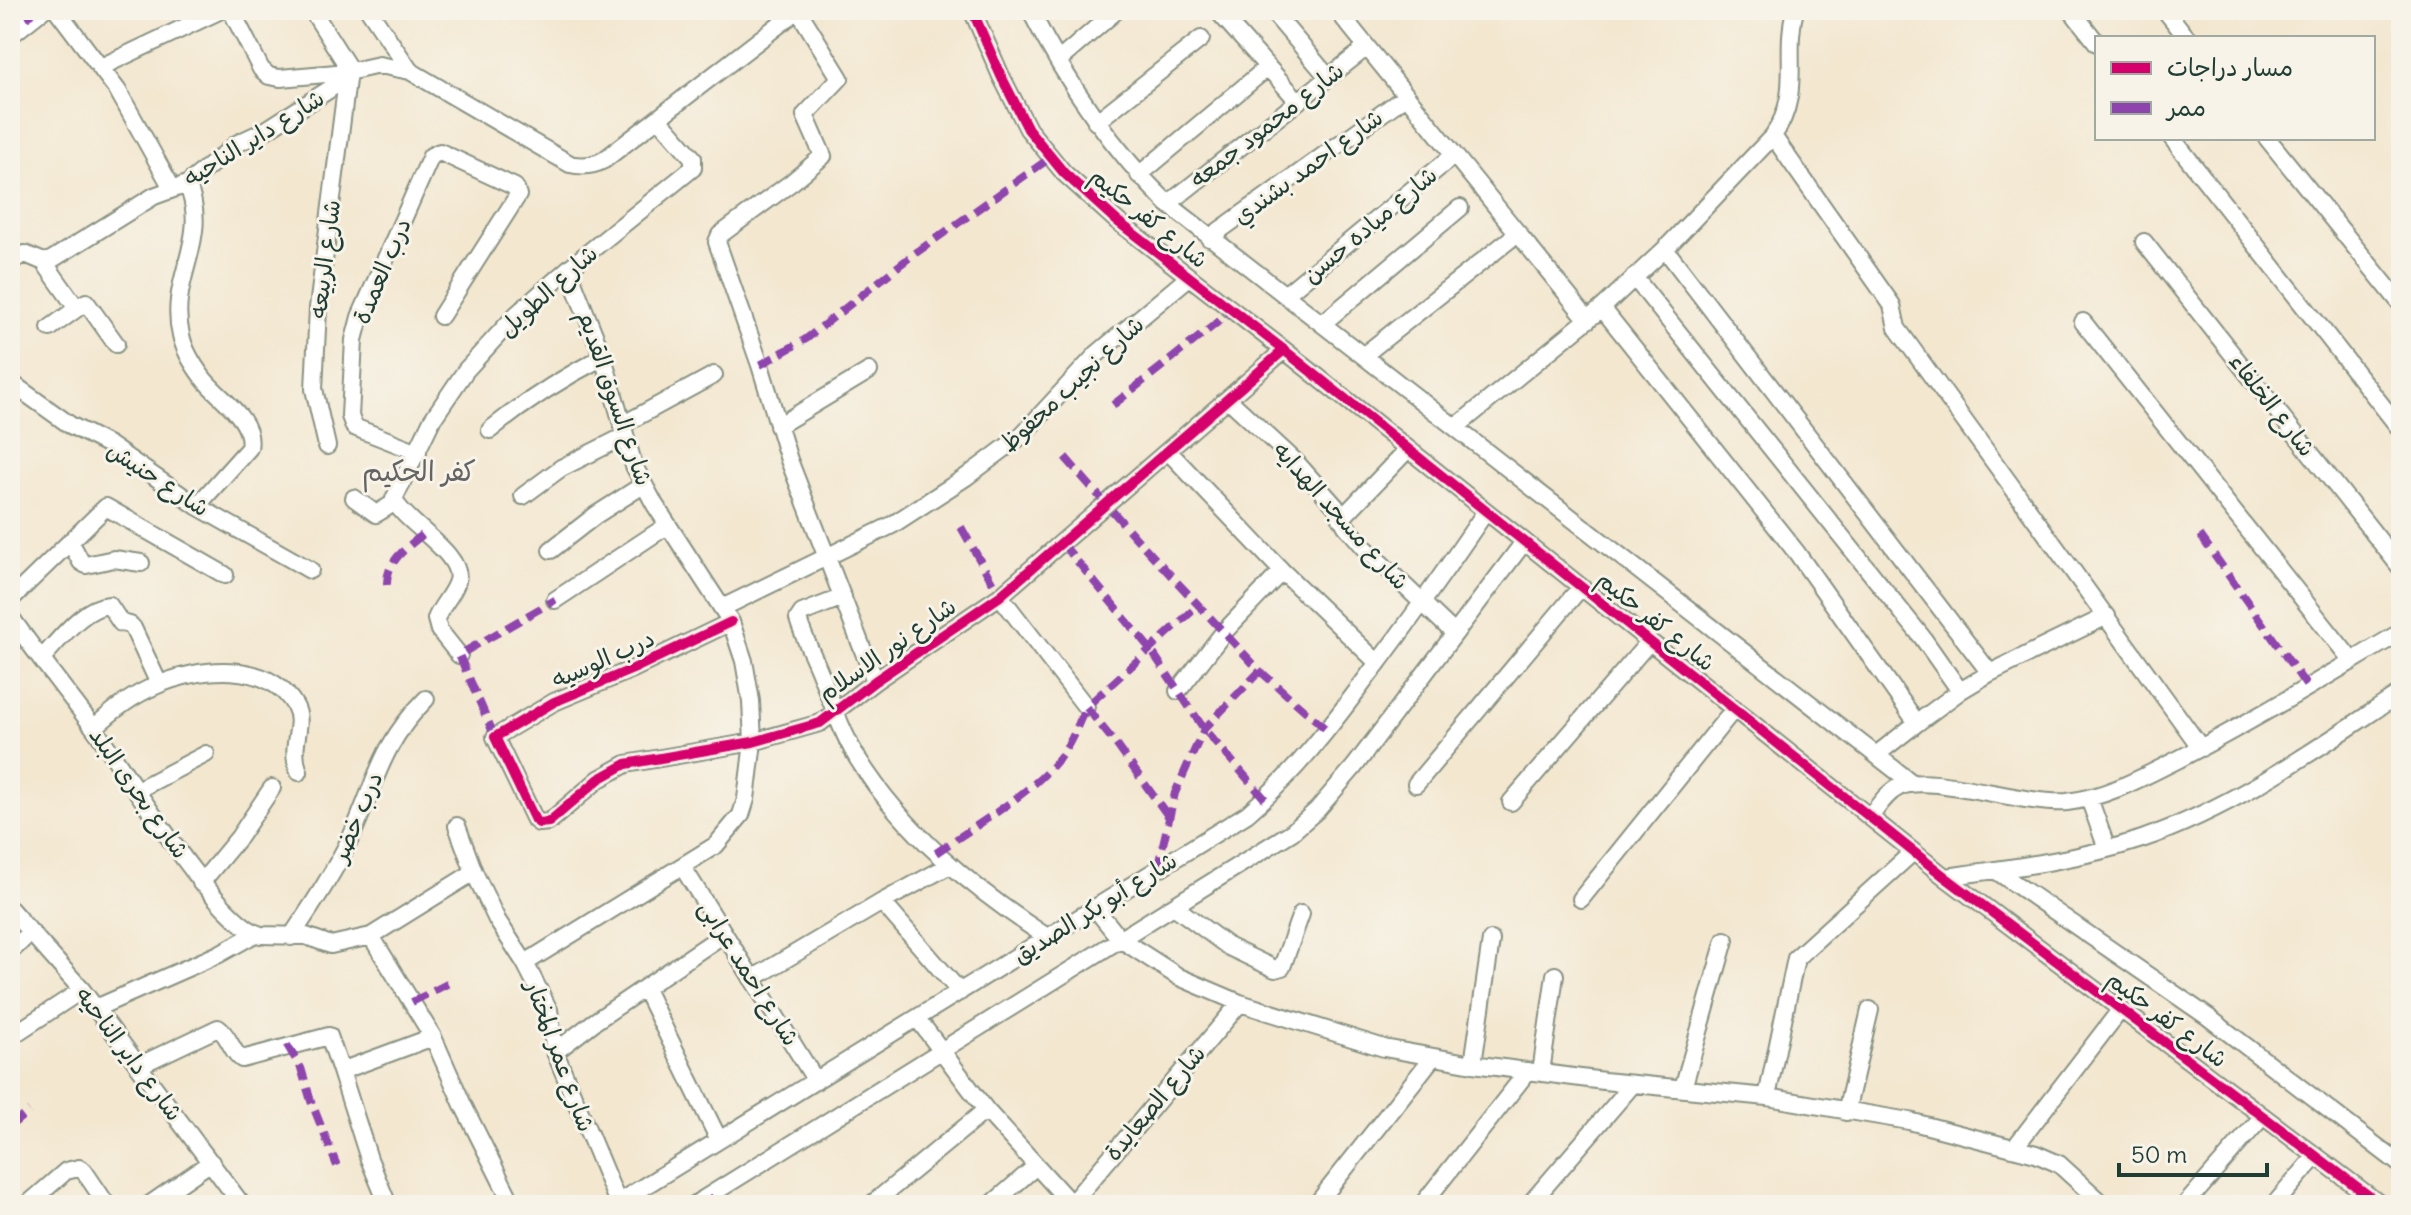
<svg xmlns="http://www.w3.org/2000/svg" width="2411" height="1215" font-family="Delius,'Playpen Sans Arabic',sans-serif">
	<rect width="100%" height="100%" fill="#f7f3e8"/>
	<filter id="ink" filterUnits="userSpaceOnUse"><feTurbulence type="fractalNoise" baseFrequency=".0125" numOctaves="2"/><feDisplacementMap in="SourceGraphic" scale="16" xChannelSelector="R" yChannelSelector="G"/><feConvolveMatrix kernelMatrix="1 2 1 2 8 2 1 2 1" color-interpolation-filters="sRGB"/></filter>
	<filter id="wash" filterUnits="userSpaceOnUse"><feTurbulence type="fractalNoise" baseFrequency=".006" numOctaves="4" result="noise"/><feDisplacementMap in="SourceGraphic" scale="32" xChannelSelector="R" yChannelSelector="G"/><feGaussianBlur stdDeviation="1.8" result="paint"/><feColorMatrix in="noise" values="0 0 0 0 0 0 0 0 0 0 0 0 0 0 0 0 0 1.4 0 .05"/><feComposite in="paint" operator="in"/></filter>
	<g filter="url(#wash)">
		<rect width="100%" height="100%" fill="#f3e7d0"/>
	</g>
	<g filter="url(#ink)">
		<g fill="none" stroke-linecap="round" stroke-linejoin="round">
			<defs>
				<path id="street" d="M 57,10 L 118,91 L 172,188
					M 231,10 L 261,69 L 269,76 L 280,78 L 348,72 L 379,65 L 410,71 L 570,164 C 583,167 593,166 604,160 L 798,10
					M 369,10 L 410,71
					M 798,10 L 840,78 L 805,115 L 823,156 L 792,182 L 720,235 L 717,242 L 760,365 L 789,460 L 875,681
					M 972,10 L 1001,76 L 1028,129 L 1064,173 L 1117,221 L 1284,350 L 1945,877 L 2381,1205
					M 1030,10 C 1067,83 1110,147 1168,204 L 1912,783
					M 1217,10 L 1298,101
					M 1271,10 L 1328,77
					M 1337,10 L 1588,320
					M 2071,10 L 2097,43
					M 2165,10 L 2187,38
					M 10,36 L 43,10
					M 1058,61 L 1117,10
					M 101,67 L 221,10
					M 1096,122 L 1201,39
					M 1773,136 L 1892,305 L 1897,328 L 2201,748
					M 2172,138 L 2401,430
					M 2267,138 L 2401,304
					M 1139,175 L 1268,67
					M 187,184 C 212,240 167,279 181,335 C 184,350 194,366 203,378 C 218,398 255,419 249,448 L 197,506
					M 1168,204 L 1367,47
					M 1209,238 L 1406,96
					M 2144,242 L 2401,568
					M 1665,249 L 1990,673
					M 10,262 L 25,254 L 44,262 L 51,260 L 154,196 L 187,184 L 238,143 L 266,130 L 330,89 L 345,77 L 348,67 L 312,10
					M 44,262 L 76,307
					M 1634,277 L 1922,637 L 1960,691
					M 1286,294 L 1454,155
					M 1602,308 L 1797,553 L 1917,723 L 1960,691 L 1990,673 L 2107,616
					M 2083,322 L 2352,661
					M 1323,323 L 1460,208
					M 50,328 L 86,302 L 116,344
					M 1364,355 L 1518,233
					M 10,382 L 70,425 L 109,445 L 197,506 L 310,570
					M 1228,399 L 1295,461 L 1336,507 L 1346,526 L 1365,548 L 1454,633
					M 622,425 L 714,375
					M 778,426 L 869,371
					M 1456,427 L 1602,308 L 1665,249 L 1773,136 C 1803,93 1783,55 1795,10
					M 490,430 C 526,401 562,378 603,357
					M 327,446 L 314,389 L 318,308 L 348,72
					M 1168,451 L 1282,571 L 1378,663
					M 418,452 L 354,427 L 350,416 L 354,340 L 360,317 L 431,156 L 440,152 L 515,187 L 518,195 L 441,316
					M 523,496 L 561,468 L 625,436
					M 354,498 L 376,514 L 394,503
					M 1341,519 L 1408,449
					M 70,541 L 81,562 L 86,565 L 114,559 L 141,563
					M 551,550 L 596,515 L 643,485
					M 1000,596 L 1086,707
					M 843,597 L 802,613 L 798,619 C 803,636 812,653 819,670 C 831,700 841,731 858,759 C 904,833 975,890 1047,937
					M 10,600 L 106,507 L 225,575
					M 555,600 L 668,525
					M 722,608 L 892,525 L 966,477 L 1021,436 L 1097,354 L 1189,277
					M 10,616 C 37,655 66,691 94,728 C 125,770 217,924 261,935 L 306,936 L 331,945 L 371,936 L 433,1037 L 463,1105 L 513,1205
					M 731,622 L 633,669 L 554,702 L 495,737 L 535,820 L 539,823 L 549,822 L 599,779 L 626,764 L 753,742 L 820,723 L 875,681 L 1000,596 L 1284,350
					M 459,655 L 439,630 L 436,619 C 441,605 453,595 457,581 C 465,554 401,521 394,499 L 432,420 L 466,370 L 517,314 L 568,269 L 693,168 L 693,158 L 659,119
					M 41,659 C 59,641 82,607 109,605 L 121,623 L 130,625 L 133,628 L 159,684
					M 1178,691 L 1224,632 L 1282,571
					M 94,728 C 112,711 131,696 155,686 C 198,667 268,659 295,706 C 306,725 288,745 299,772
					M 1876,755 L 1917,723
					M 1416,784 L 1581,587
					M 137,790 L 206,754
					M 2089,798 L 2107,849
					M 1511,802 L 1649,642
					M 1870,817 C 1878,807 1886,793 1899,787 C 1928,772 2025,806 2067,802 C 2108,797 2143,777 2179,759 C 2255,720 2328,675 2401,632
					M 457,826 L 474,872 L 497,920 L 525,963 L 549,1010 L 555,1052 L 618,1203
					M 682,866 L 816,1081
					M 1995,870 L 2208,1017 L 2401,1165
					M 1945,877 C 2011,868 2078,860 2142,839 C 2237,806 2317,748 2401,693
					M 201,883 L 239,837 L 272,788
					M 1581,899 L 1734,709
					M 882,902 L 960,992
					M 1175,907 L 1229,947 L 1275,969 L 1282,967 L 1301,914
					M 1095,908 L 1120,939 L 1179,977 L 1240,1003 L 1384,1048 L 1473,1064 L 1604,1081 L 1767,1097 L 1909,1121 L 2036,1154 L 2059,1164 L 2104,1205
					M 10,909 L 82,990 L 242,1205
					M 371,936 L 474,872
					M 291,937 C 313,904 335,871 352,835 C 377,780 380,746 426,699
					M 10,952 L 31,932
					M 525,963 L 716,845 L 741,815 L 746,799 L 753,742 L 751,701 L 744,661 L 731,622 L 655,505 L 634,466 L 603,357 L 568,269
					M 752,979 L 882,902 L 950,865
					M 645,989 L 719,1140
					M 96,1008 L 219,954 L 255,934
					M 917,1018 L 986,1110 L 1072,1205
					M 10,1037 L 82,990
					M 555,1052 L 594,1022 L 724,934
					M 1473,1064 L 1491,940
					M 138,1066 L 218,1028 C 230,1036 231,1052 242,1059 L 329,1036 L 341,1071 L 433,1037
					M 341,1071 L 369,1159 L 388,1205
					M 1541,1072 L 1555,975
					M 1683,1088 L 1725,940
					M 1767,1097 L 1796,958 L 1913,852
					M 1846,1112 L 1870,1010
					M 2015,1147 L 2121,1009
					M 1071,1204 L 1240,1003
					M 27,1205 L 66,1171 L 79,1168 L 84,1171 L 107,1205
					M 149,1205 L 211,1162
					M 614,1205 L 1247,814 C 1294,774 1331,726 1368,676 C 1409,622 1448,567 1486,511
					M 694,1205 L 1292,832 L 1317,810 L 1354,767 L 1524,542
					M 871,1205 L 986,1110
					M 991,1205 L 1035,1167
					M 1316,1205 L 1433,1057
					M 1422,1205 L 1528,1071
					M 1529,1205 L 1633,1084
					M 2185,1205 L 2263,1116
					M 2274,1205 L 2316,1156"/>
			</defs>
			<use href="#street" stroke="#899282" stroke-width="20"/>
			<use href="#street" stroke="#fff" stroke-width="16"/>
			<path stroke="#8e44ad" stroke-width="8" stroke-dasharray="16 8" stroke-linecap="butt" d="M 26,10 L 32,19
				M 760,365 L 806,339 L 910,257 L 1050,158
				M 1113,405 L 1232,311
				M 1065,457 L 1135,537 L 1260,671 L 1327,730
				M 961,527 L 1000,596
				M 2200,535 L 2308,688
				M 1062,543 L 1151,650 L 1204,729 L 1265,799
				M 387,585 C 386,560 408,547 426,532
				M 495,737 L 459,655 L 555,600
				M 1168,816 L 1116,744 L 1086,707 L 1199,605
				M 936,853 C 974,826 1033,793 1060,757 C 1072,742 1078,724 1086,707
				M 1157,870 L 1175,793 L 1204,729 L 1260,671
				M 412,1002 L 449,983
				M 287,1045 L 301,1068 L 311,1101 L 337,1166
				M 10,1126 L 29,1111
				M 708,1196 L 714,1205"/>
			<defs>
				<path id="cycleway" d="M 972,10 L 1001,76 L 1028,129 L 1064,173 L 1117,221 L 1284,350 L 1945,877 L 2381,1205
					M 731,622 L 633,669 L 554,702 L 495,737 L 535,820 L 539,823 L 549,822 L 599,779 L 626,764 L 753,742 L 820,723 L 875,681 L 1000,596 L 1284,350"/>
			</defs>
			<use href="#cycleway" stroke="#f7f3e8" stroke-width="15"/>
			<use href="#cycleway" stroke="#d6006c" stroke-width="10"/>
		</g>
	</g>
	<g text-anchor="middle" stroke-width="6" stroke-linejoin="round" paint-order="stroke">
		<g font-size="24" fill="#1f3d34" stroke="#f7f3e8">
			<text transform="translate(1267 125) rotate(-38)" y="8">شارع محمود جمعه</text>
			<text transform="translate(254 138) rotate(-32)" y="8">شارع داير الناحيه</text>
			<text transform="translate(1308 167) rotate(-36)" y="8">شارع احمد بشندي</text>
			<text transform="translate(1149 218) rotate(39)" y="8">شارع كفر حكيم</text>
			<text transform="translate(1370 225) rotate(-40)" y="8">شارع مياده حسن</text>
			<text transform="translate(325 259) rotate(-83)" y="8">شارع الربيعه</text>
			<text transform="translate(382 271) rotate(-67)" y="8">درب العمدة</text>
			<text transform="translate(548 291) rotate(-42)" y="8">شارع الطويل</text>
			<text transform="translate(1072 384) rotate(-43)" y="8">شارع نجيب محفوظ</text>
			<text transform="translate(615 398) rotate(71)" y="8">شارع السوق القديم</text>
			<text transform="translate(2272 405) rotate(52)" y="8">شارع الخلفاء</text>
			<text transform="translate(158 479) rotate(33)" y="8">شارع حنيش</text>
			<text transform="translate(1341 516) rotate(48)" y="8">شارع مسجد الهدايه</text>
			<text transform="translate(1656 621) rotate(39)" y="8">شارع كفر حكيم</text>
			<text transform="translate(887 650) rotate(-35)" y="8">شارع نور الاسلام</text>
			<text transform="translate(603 659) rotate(-24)" y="8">درب الوسيه</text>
			<text transform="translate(139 793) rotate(55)" y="8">شارع بحرى البلد</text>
			<text transform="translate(357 817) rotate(-67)" y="8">درب خضر</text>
			<text transform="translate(1095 908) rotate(-32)" y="8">شارع أبو بكر الصديق</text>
			<text transform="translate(749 973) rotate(58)" y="8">شارع احمد عرابى</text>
			<text transform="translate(2167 1019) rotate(37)" y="8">شارع كفر حكيم</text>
			<text transform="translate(129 1054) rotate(53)" y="8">شارع داير الناحيه</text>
			<text transform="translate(560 1056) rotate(70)" y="8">شارع عمر المختار</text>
			<text transform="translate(1155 1103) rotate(-50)" y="8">شارع الصعايدة</text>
		</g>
		<g font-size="28" fill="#656465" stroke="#f7f3e8">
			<text x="419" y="481">كفر الحكيم</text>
		</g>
	</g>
	<rect width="2411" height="1215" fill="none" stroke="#f7f3e8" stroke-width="40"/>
	<rect x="2095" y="36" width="280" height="104" fill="#f7f3e8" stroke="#a1aaa0" stroke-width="2"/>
	<rect x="2111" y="62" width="40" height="12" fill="#d6006c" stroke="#a1aaa0" stroke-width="2"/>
	<text x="2167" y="76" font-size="24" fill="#1f3d34">مسار دراجات</text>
	<rect x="2111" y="102" width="40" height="12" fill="#8e44ad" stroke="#a1aaa0" stroke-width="2"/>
	<text x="2167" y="116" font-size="24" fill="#1f3d34">ممر</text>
	<path d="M2119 1163v12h148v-12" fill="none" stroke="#1f3d34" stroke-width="4"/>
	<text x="2131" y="1163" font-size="24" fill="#1f3d34" stroke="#f7f3e8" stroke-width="6" paint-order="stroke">50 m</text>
</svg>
